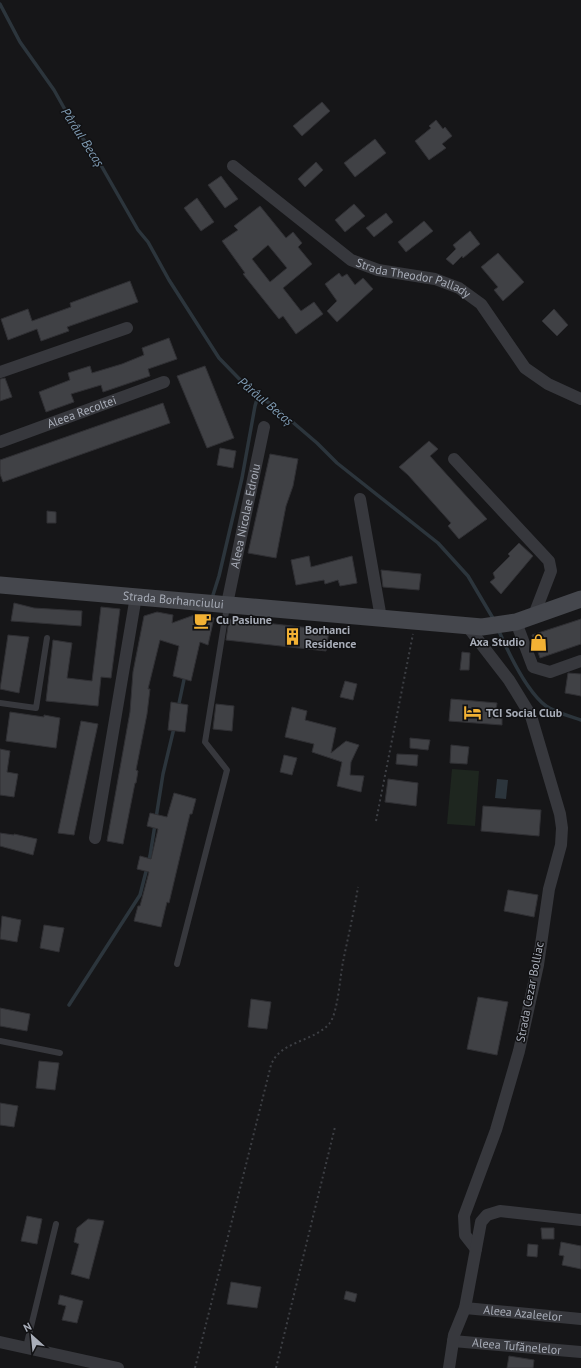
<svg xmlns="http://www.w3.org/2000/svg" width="581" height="1368" font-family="'PT Sans',sans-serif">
	<rect width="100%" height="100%" fill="#161618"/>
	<path fill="#1e261f" d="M 452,769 L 479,771 L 475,826 L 447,824 Z"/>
	<path fill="#2c353c" d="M 497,779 L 508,780 L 506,799 L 495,798 Z"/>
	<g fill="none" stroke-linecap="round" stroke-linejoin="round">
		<path stroke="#2c353c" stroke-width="3.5" d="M 0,4 L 20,42 L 54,90 L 77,131 L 94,153 L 138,230 L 148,242 L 169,280 L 219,358 L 250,390 L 275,407 L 317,443 L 337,463 L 438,543 L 468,576 L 494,620
			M 213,595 L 219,576 L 242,478 L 255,406 L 258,396
			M 498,629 C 508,652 526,691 546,706 C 556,713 570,716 581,720
			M 178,708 L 185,675
			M 69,1005 L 140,895 L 150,856 L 163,774 L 174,728"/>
	</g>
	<path fill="#404145" stroke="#303034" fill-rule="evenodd" d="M 322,102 L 330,111 L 302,136 L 293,126 Z
		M 436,120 L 443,129 L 445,127 L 452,136 L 442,144 L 446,148 L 429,160 L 415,141 L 431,128 L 429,126 Z
		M 375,139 L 386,153 L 355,177 L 344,163 Z
		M 316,162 L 323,170 L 305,187 L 298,179 Z
		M 221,176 L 238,199 L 225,208 L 208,185 Z
		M 197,198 L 214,222 L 201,231 L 184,208 Z
		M 354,204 L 365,216 L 345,232 L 335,220 Z
		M 260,206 L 286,238 L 293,232 L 302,243 L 298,247 L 312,264 L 283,288 L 301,311 L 314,302 L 323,314 L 296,334 L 283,316 L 279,319 L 243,274 L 245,273 L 222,241 L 238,230 L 234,226 ZM 268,245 L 287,268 L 270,282 L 252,259 Z
		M 386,213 L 393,222 L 374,237 L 366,228 Z
		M 424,221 L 433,231 L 406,252 L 398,242 Z
		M 470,231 L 480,244 L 463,258 L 462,256 L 453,265 L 446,259 L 456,249 L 453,245 Z
		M 498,253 L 524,282 L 503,301 L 494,290 L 498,287 L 481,267 Z
		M 339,273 L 342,277 L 347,274 L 355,285 L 363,278 L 373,289 L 337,322 L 327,311 L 337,301 L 325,284 Z
		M 130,281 L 138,302 L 67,327 L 69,331 L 41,341 L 37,329 L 8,340 L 1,319 L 28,309 L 32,321 L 71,307 L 70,303 Z
		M 554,309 L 568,325 L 557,336 L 542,321 Z
		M 169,338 L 177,359 L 148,369 L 150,376 L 103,392 L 101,385 L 71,394 L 74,402 L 46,412 L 39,392 L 70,380 L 68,373 L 90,366 L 92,373 L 122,364 L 144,355 L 142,348 Z
		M 205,366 L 234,438 L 207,448 L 177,376 Z
		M 5,378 L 12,397 L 0,401 L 0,379 Z
		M 163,403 L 170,423 L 3,482 L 0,474 L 0,460 Z
		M 429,441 L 438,449 L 430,456 L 487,519 L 459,539 L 448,526 L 451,523 L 408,475 L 399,467 Z
		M 220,448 L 236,451 L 233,468 L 217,465 Z
		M 270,454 L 298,459 L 293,486 L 286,506 L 276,558 L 248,553 Z
		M 47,511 L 56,512 L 56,523 L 47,523 Z
		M 519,543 L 533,556 L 501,594 L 490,582 L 495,578 L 493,573 L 510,556 L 508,554 Z
		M 309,556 L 311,567 L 352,556 L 357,583 L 340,586 L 338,580 L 325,584 L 324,580 L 296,585 L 291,560 Z
		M 381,570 L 421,574 L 419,590 L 383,587 Z
		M 14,603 L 34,608 L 82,611 L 81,626 L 11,621 Z
		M 101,607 L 120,609 L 111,678 L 101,677 L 98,706 L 46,701 L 53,640 L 72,643 L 67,678 L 92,681 Z
		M 157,612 L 173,615 L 172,623 L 197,614 L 214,618 L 208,645 L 200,642 L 191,681 L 173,676 L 179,646 L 160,640 L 148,689 L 150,689 L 147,714 L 136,770 L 138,771 L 136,783 L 135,783 L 123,844 L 107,841 L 130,712 L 133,672 L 144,616 Z
		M 229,619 L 329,630 L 326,651 L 226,640 Z
		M 581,619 L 581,644 L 540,658 L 532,635 Z
		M 8,635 L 29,637 L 19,693 L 0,689 Z
		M 462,652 L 470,653 L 469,670 L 460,670 Z
		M 568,673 L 581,674 L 581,696 L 565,693 Z
		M 345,681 L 357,684 L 353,700 L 340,697 Z
		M 451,699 L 497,703 L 496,711 L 499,711 L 499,716 L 502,716 L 502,725 L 449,721 Z
		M 171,702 L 188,705 L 185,732 L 168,730 Z
		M 216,704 L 234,706 L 232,731 L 213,729 Z
		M 292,707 L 307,711 L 305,720 L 336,728 L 331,753 L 346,741 L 359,745 L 351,762 L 350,775 L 364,776 L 361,792 L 337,786 L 342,762 L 312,752 L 314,744 L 285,737 Z
		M 10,712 L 44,717 L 44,715 L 60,718 L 56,748 L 6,741 Z
		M 81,721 L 98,724 L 74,835 L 58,833 Z
		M 410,738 L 430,740 L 428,750 L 410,748 Z
		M 451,745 L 469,747 L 467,764 L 450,763 Z
		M 0,749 L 10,751 L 7,772 L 18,774 L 14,797 L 0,795 Z
		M 397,754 L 418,755 L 417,766 L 396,764 Z
		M 284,755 L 297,758 L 292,775 L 280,772 Z
		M 388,779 L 418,783 L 416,806 L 385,802 Z
		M 174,793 L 196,799 L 192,814 L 190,814 L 169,903 L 167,902 L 161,927 L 134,921 L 138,906 L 140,906 L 149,872 L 137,869 L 140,856 L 151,859 L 158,829 L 147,826 L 150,813 L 167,817 Z
		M 483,806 L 541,810 L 539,836 L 481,831 Z
		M 0,833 L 14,835 L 14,834 L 37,839 L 33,855 L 0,846 Z
		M 508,890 L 538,895 L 534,917 L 504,911 Z
		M 2,916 L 21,920 L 17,942 L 0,939 Z
		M 44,925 L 64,928 L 59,952 L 40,948 Z
		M 478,997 L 508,1002 L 497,1055 L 467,1049 Z
		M 251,999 L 271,1002 L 267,1029 L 248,1027 Z
		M 0,1008 L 30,1014 L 27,1031 L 0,1026 Z
		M 39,1061 L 59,1063 L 55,1090 L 36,1088 Z
		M 0,1103 L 18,1106 L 14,1127 L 0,1125 Z
		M 27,1216 L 42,1219 L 37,1244 L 21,1241 Z
		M 88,1219 L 104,1221 L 89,1279 L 71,1274 L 79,1244 L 74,1242 L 77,1228 Z
		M 541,1228 L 554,1228 L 554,1239 L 542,1239 Z
		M 561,1242 L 581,1246 L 581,1269 L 562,1265 L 564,1256 L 559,1255 Z
		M 528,1244 L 538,1245 L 537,1257 L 527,1256 Z
		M 231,1282 L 261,1287 L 257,1308 L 227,1304 Z
		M 346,1291 L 357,1294 L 355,1302 L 344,1299 Z
		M 60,1295 L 83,1301 L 77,1323 L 62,1320 L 66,1306 L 58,1304 Z
		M 509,1356 L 534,1360 L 533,1368 L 507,1368 Z"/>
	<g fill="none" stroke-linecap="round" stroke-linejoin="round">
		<path stroke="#3d3f44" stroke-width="2" stroke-dasharray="2 3" stroke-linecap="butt" d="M 376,821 L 413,634
			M 195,1368 L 271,1065 C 280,1041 313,1042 329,1024 C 338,1014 340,976 343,962 C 348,937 354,912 358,887
			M 276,1368 L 335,1127"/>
		<path stroke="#37383d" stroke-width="6" d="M 0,703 L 36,708 L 47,638
			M 177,964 L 227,770 L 205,742 L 227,606
			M 0,1041 L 60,1053
			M 26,1347 L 56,1224"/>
		<g stroke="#37383d" stroke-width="12">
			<path id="s1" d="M 233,166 L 351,260 L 378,270 L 435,279 L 459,288 L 481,304 L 525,368 L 548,384 L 581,399"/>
			<path d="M 0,372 L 127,328"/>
			<path id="s2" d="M 0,442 L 164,382"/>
			<path d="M 454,459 L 549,561 L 551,571 L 534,615"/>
			<path d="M 360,499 L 381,618"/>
			<path id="s3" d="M 227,604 L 264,427"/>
			<path d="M 516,622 L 533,667 L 550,672 L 581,661"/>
			<path d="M 468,627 L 509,680 L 531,716 L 560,814 L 562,828 L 561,845 L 549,889 L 538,965 L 519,1051 L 496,1130 L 464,1216 L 465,1235 L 476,1249"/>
			<path d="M 95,838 L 136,596"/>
			<path id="s4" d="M 465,1308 L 581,1319"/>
			<path id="s5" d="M 453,1341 L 581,1352"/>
			<path d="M 0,1342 L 118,1368"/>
			<path d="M 449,1368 L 454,1335 L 465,1308 L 481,1222 L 487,1215 L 500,1211 L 581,1220"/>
		</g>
		<path stroke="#45474d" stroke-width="17" id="s6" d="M 0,585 L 482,627 L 516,622 L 581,599"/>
	</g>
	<defs>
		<symbol id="cafe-bare" viewBox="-9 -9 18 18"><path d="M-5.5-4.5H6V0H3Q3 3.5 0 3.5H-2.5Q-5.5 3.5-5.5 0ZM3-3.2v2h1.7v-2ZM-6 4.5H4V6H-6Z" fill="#f2b134" stroke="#111113" stroke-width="2.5" paint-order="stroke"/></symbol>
		<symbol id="building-bare" viewBox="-9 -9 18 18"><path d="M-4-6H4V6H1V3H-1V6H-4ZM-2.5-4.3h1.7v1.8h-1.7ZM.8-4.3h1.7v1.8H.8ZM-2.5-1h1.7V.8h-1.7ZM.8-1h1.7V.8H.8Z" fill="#f2b134" stroke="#111113" stroke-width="2.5" paint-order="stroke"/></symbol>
		<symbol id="shop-bare" viewBox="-9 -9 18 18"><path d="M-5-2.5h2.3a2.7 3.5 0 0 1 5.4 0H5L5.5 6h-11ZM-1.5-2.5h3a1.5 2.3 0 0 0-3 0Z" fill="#f2b134" stroke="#111113" stroke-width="2.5" paint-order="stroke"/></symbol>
		<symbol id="hotel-bare" viewBox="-9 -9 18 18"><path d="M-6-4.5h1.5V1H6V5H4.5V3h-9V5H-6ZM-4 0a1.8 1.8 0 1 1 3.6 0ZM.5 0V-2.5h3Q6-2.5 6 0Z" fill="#f2b134" stroke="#111113" stroke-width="2.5" paint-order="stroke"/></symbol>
	</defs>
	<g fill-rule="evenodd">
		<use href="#cafe-bare" x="190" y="608" width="25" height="25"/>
		<use href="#building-bare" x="280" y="624" width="25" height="25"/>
		<use href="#shop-bare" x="526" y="630" width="25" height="25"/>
		<use href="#hotel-bare" x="460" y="700" width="25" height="25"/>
	</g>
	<g text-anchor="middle" stroke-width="3" stroke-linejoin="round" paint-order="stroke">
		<g font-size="12" fill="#a8adb8" stroke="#111113">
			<text dy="4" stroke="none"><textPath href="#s1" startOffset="216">Strada Theodor Pallady</textPath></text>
			<text dy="4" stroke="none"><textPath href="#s2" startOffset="87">Aleea Recoltei</textPath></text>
			<text dy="4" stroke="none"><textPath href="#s3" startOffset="90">Aleea Nicolae Edroiu</textPath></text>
			<text dy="4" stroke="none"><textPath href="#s6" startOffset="174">Strada Borhanciului</textPath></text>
			<text transform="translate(530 992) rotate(-79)" y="4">Strada Cezar Bolliac</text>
			<text dy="4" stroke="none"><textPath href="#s4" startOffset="58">Aleea Azaleelor</textPath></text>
			<text dy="4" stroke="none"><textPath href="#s5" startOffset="64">Aleea Tufănelelor</textPath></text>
		</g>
		<g font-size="12" font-weight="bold" fill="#a8adb8" stroke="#111113" text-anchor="start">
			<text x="216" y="624">Cu Pasiune</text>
			<text x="305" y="634">Borhanci<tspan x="305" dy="14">Residence</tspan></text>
			<text x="525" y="646" text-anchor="end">Axa Studio</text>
			<text x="486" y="717">TCI Social Club</text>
		</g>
		<g font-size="13" font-style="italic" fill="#7f9bb3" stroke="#111113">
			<text transform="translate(83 137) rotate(57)" y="5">Pârâul Becaș</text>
			<text transform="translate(266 401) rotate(40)" y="5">Pârâul Becaș</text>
		</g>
	</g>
	<g transform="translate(32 1336) rotate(333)" stroke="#111113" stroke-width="3" paint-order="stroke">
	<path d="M0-3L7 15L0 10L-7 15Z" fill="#a8adb8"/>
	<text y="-6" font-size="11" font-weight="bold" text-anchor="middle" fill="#a8adb8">N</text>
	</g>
</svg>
